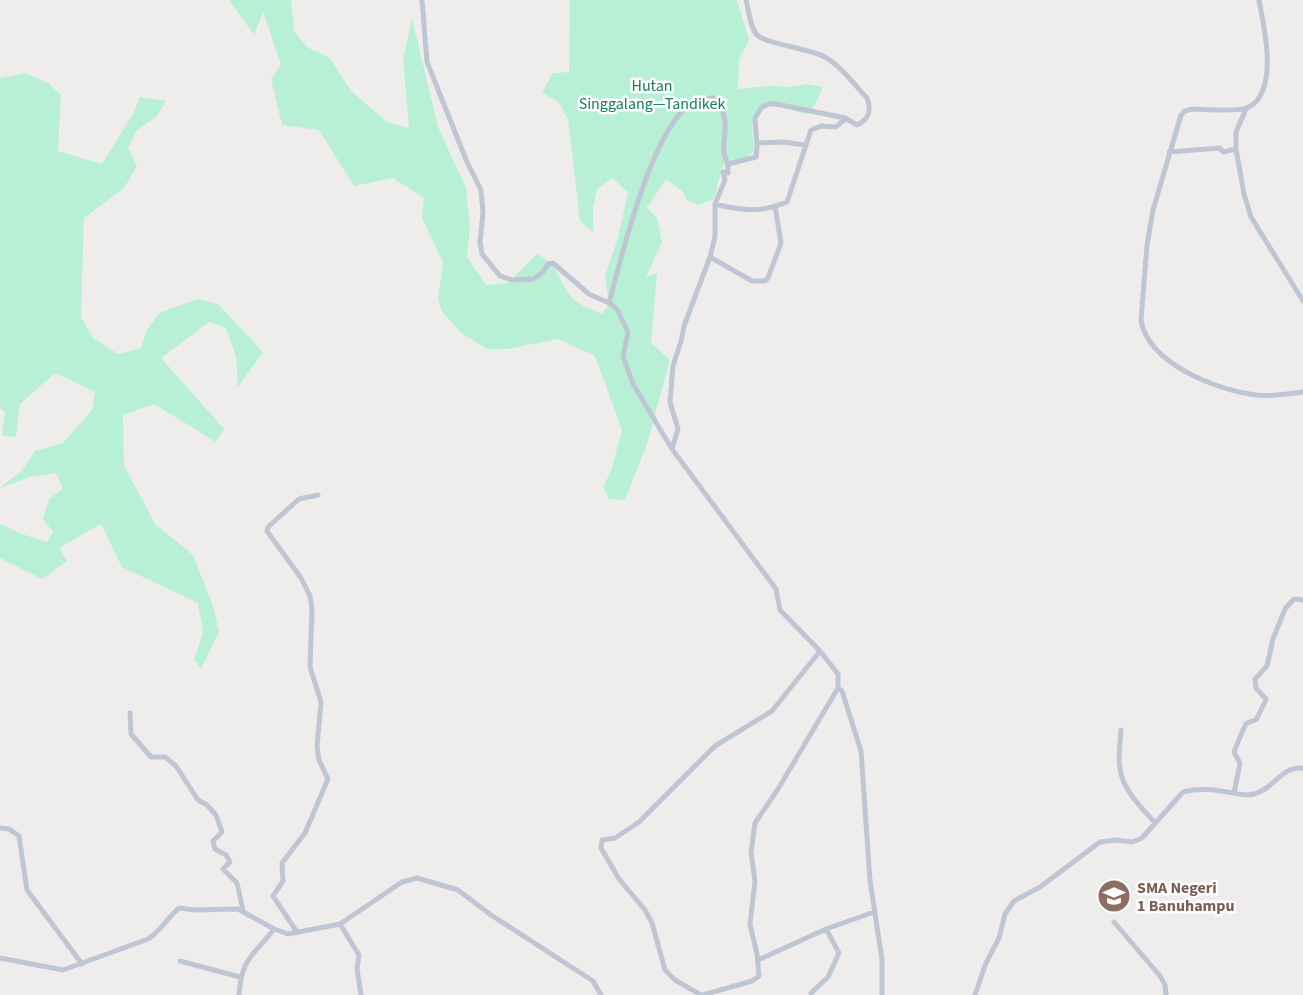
<svg xmlns="http://www.w3.org/2000/svg" width="1303" height="995" font-family="'Source Sans 3',sans-serif">
	<rect width="100%" height="100%" fill="#efedec"/>
	<path fill="#b8f0d5" d="M 229,0 L 291,0 L 294,31 L 307,47 L 330,58 L 351,91 L 387,122 L 409,128 L 403,60 L 412,18 L 438,127 L 466,188 L 470,226 L 467,257 L 486,285 L 508,283 L 537,254 C 560,266 556,276 569,294 C 577,305 591,309 602,314 L 609,304 L 605,276 L 618,238 L 628,192 L 612,178 L 597,189 L 593,209 L 593,232 L 580,221 L 568,119 L 559,103 L 542,92 L 553,73 L 569,72 L 570,0 L 737,0 L 749,40 L 739,59 L 738,89 L 770,86 L 789,87 L 807,84 L 823,87 L 815,105 L 806,114 L 776,106 L 768,106 L 755,114 L 752,126 L 754,151 C 746,159 734,167 723,165 L 714,199 L 698,205 L 687,200 L 682,191 L 666,179 L 647,208 L 657,218 L 662,242 L 646,277 L 657,273 L 651,343 L 670,360 L 647,444 L 625,500 L 609,499 L 603,487 L 611,471 L 622,430 L 595,356 L 558,339 L 507,349 L 487,349 L 461,333 L 442,312 L 438,299 L 443,262 L 422,218 L 424,198 L 393,178 L 354,186 L 319,130 L 282,125 L 271,79 L 281,65 L 263,12 L 254,35 Z
		M 26,73 L 48,83 L 61,95 L 58,151 L 102,164 L 134,112 L 140,97 L 166,101 L 157,116 L 136,131 L 128,148 L 137,166 L 124,188 L 84,218 L 81,317 L 93,338 L 118,354 L 141,348 L 147,330 L 159,313 L 197,299 L 218,304 L 263,352 L 238,387 L 236,357 L 226,328 L 209,322 L 161,358 L 224,429 L 216,442 L 154,404 L 123,415 L 124,465 L 155,524 L 193,555 L 214,609 L 219,632 L 201,669 L 194,660 L 203,632 L 198,603 L 122,567 L 101,524 L 59,548 L 67,561 L 42,579 L 0,558 L 0,524 L 22,534 L 47,542 L 53,532 L 43,519 L 49,499 L 63,489 L 56,473 L 30,477 L 0,488 L 22,470 L 35,451 L 63,443 L 92,410 L 95,392 L 55,373 L 20,404 L 16,437 L 2,435 L 5,412 L 0,408 L 0,78 Z"/>
	<g fill="none" stroke-linecap="round" stroke-linejoin="round">
		<path stroke="#bfc6d3" stroke-width="5" d="M 422,0 L 427,62 L 467,162 L 481,190 L 483,212 L 480,242 L 482,254 L 500,276 L 512,280 L 533,279 L 542,273 L 548,264 L 553,263 L 589,294 L 609,303 L 617,309 L 628,332 L 623,356 L 633,384 L 672,449 L 776,589 L 780,610 L 820,651 L 838,674 L 838,688 L 842,691 L 861,751 L 870,880 L 882,960 L 882,995
			M 1259,0 C 1264,27 1280,93 1247,108 C 1238,112 1203,109 1192,109 L 1185,111 L 1181,115 L 1153,210 L 1147,245 L 1141,320 C 1148,364 1217,390 1256,395 C 1271,397 1288,394 1303,392
			M 1246,109 L 1236,132 L 1236,149 L 1244,194 L 1251,217 L 1303,301
			M 757,143 L 783,142 L 805,145
			M 1169,152 L 1220,148 L 1223,152 L 1236,149
			M 715,204 C 743,211 760,213 787,202 L 811,130 L 821,126 L 836,127 L 845,119
			M 710,257 L 752,281 L 765,281 L 768,278 L 781,243 L 775,206
			M 609,303 C 621,258 652,128 691,104 C 698,100 705,99 713,98 C 738,124 715,141 728,164
			M 672,449 L 678,429 L 670,402 L 673,366 L 681,341 L 684,326 L 710,257 L 715,236 L 715,204 L 725,180 L 723,172 L 728,173 L 728,164 L 756,157 L 757,147 L 755,118 L 762,107 L 769,104 L 776,104 L 845,118 L 857,125 C 869,119 872,111 867,98 C 854,84 840,65 823,56 C 809,49 764,43 757,35 C 750,27 749,11 746,0
			M 130,713 L 131,734 L 151,757 L 165,757 L 176,766 L 198,800 L 207,805 L 216,815 L 222,832 L 213,841 L 215,849 L 226,855 L 230,862 L 223,869 L 237,883 L 243,910
			M 1121,730 C 1120,745 1117,763 1122,777 C 1127,794 1144,810 1155,823
			M 1234,793 L 1240,763 L 1234,752 C 1236,747 1245,725 1246,724 C 1248,722 1253,721 1256,720 L 1265,702 L 1266,699 L 1256,688 L 1255,679 L 1267,666 L 1273,639 L 1285,609 L 1294,599 L 1303,600
			M 0,828 L 9,829 L 19,836 L 27,890 L 82,964
			M 1114,922 L 1160,976 L 1165,985 L 1166,995
			M 340,924 L 359,955 L 357,969 L 361,995
			M 297,932 L 273,896 L 283,881 L 282,863 L 305,833 L 328,779 L 319,760 L 317,747 L 321,702 L 310,667 L 312,609 L 310,596 L 301,578 L 267,531 L 268,527 L 299,499 L 318,495
			M 0,958 L 63,970 L 148,939 C 161,931 167,918 179,908 L 195,910 L 238,909 L 274,929 L 288,934 L 340,924 L 402,882 L 417,878 L 458,890 L 491,915 L 593,981 L 601,995
			M 758,960 L 826,929 L 874,912
			M 180,961 L 240,977
			M 811,993 L 828,977 L 839,953 L 826,929
			M 239,995 C 242,956 253,957 274,929
			M 701,995 L 675,980 L 665,970 L 652,923 L 645,910 L 619,879 L 601,848 L 602,840 L 615,838 L 639,822 L 715,746 L 772,711 L 820,651
			M 703,995 L 752,981 L 759,976 L 757,954 L 750,924 L 755,882 L 751,852 L 755,823 L 778,789 L 838,688
			M 975,995 L 986,963 L 999,938 L 1005,914 L 1014,901 L 1040,887 L 1100,842 L 1116,840 L 1132,842 L 1142,838 L 1183,792 C 1195,789 1208,789 1221,791 C 1232,792 1244,797 1254,794 C 1274,789 1281,766 1303,768"/>
	</g>
	<defs>
		<symbol id="school-disc" viewBox="-11 -11 22 22"><circle r="9.5" fill="#8d6e63" stroke="#fff"/><path d="M0-5L7-2L0 1L-7-2ZM-4 1L0 2.5L4 1V4Q0 6-4 4Z" fill="#fff"/></symbol>
	</defs>
	<g fill-rule="evenodd">
		<use href="#school-disc" x="1095" y="877" width="38" height="38"/>
	</g>
	<g text-anchor="middle" stroke-width="5" stroke-linejoin="round" paint-order="stroke">
		<g font-size="16" fill="#137e57" stroke="#fff">
			<text x="652" y="91">Hutan<tspan x="652" dy="18">Singgalang—Tandikek</tspan></text>
		</g>
		<g font-size="16" font-weight="bold" fill="#785e54" stroke="#fff" text-anchor="start">
			<text x="1137" y="893">SMA Negeri<tspan x="1137" dy="18">1 Banuhampu</tspan></text>
		</g>
	</g>
</svg>
